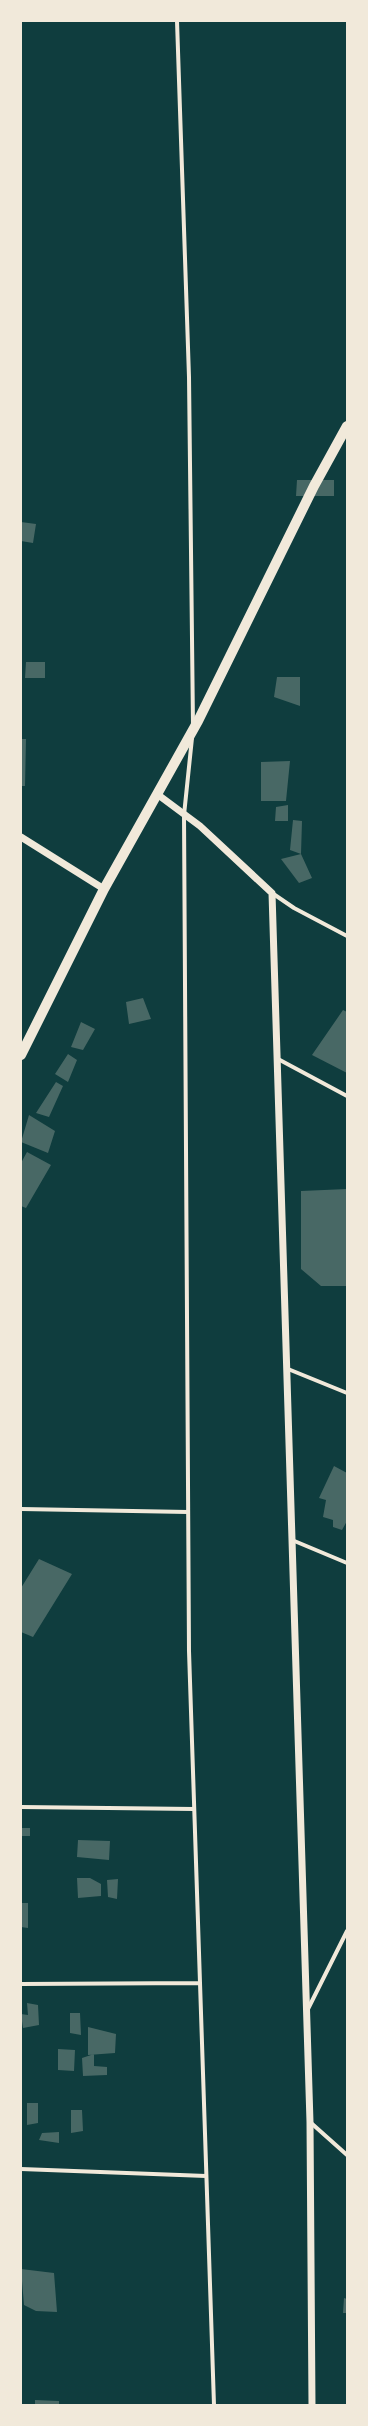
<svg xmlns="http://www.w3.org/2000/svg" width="368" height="2426" font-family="Figtree,sans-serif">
	<rect width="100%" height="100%" fill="#0f3d3e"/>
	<path fill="#486865" d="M 297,480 L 334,480 L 334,496 L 296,496 Z
		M 21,522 L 36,524 L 33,543 L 21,541 Z
		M 26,662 L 45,662 L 45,678 L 25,678 Z
		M 277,677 L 300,677 L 300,706 L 274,697 Z
		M 21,739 L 26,739 L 25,786 L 21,786 Z
		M 290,761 L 286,801 L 261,801 L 261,762 Z
		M 288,805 L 288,821 L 275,821 L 276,807 Z
		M 293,820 L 302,821 L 301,854 L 290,850 Z
		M 301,854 L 312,878 L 299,883 L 281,859 Z
		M 143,998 L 151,1019 L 129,1024 L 126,1002 Z
		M 343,1010 L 347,1012 L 347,1073 L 312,1055 Z
		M 81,1022 L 95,1029 L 83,1050 L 71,1047 Z
		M 68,1054 L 77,1060 L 68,1082 L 55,1074 Z
		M 56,1082 L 63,1086 L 49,1117 L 36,1113 Z
		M 29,1115 L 55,1131 L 48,1153 L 21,1142 Z
		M 27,1152 L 51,1165 L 26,1208 L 21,1206 L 21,1163 Z
		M 347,1189 L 347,1286 L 321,1286 L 301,1269 L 301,1191 Z
		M 334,1466 L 347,1473 L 347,1521 L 342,1530 L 333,1527 L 333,1520 L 323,1517 L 326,1500 L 319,1498 Z
		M 39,1559 L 72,1574 L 33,1637 L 21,1632 L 21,1588 Z
		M 21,1828 L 30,1828 L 30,1836 L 21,1836 Z
		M 78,1840 L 110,1841 L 109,1860 L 77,1857 Z
		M 77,1878 L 90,1878 L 101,1884 L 101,1896 L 78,1898 Z
		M 118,1879 L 117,1899 L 108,1897 L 107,1880 Z
		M 21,1903 L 28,1903 L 28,1928 L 21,1927 Z
		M 27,2003 L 38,2005 L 39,2025 L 23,2028 L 21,2014 L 28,2015 Z
		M 70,2013 L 80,2013 L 81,2035 L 70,2033 Z
		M 88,2027 L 116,2034 L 115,2053 L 88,2055 Z
		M 58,2049 L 75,2050 L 74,2071 L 58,2070 Z
		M 94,2054 L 94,2066 L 107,2067 L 107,2075 L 83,2076 L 82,2058 Z
		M 27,2103 L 38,2103 L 38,2123 L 27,2125 Z
		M 71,2110 L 82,2110 L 83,2131 L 71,2133 Z
		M 59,2132 L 59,2143 L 39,2140 L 42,2133 Z
		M 21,2269 L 54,2273 L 57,2312 L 36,2311 L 24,2305 Z
		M 344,2298 L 347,2299 L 347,2313 L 343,2313 Z
		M 35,2400 L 59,2401 L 59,2405 L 35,2405 Z"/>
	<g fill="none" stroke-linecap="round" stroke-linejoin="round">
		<path stroke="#f1e9da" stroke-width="4" d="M 177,21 L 189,377 L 193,725
			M 192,738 L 184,815 L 189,1651 L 214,2405
			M 272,893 L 294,908 L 347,936
			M 278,1059 L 347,1096
			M 288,1369 L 347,1393
			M 21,1509 L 188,1512
			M 292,1540 L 347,1563
			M 21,1807 L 194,1809
			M 21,1984 L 200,1983
			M 308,2009 L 347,1931
			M 310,2122 L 347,2155
			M 21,2169 L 206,2176"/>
		<path stroke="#f1e9da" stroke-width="7" d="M 157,794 L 200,826 L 272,893 L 310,2122 L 312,2405
			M 21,837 L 104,889"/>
		<path stroke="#f1e9da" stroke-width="10" d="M 21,1055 L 104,889 L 198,721 L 314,486 L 347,426"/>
	</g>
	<rect width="368" height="2426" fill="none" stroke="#f1e9da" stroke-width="44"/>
</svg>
